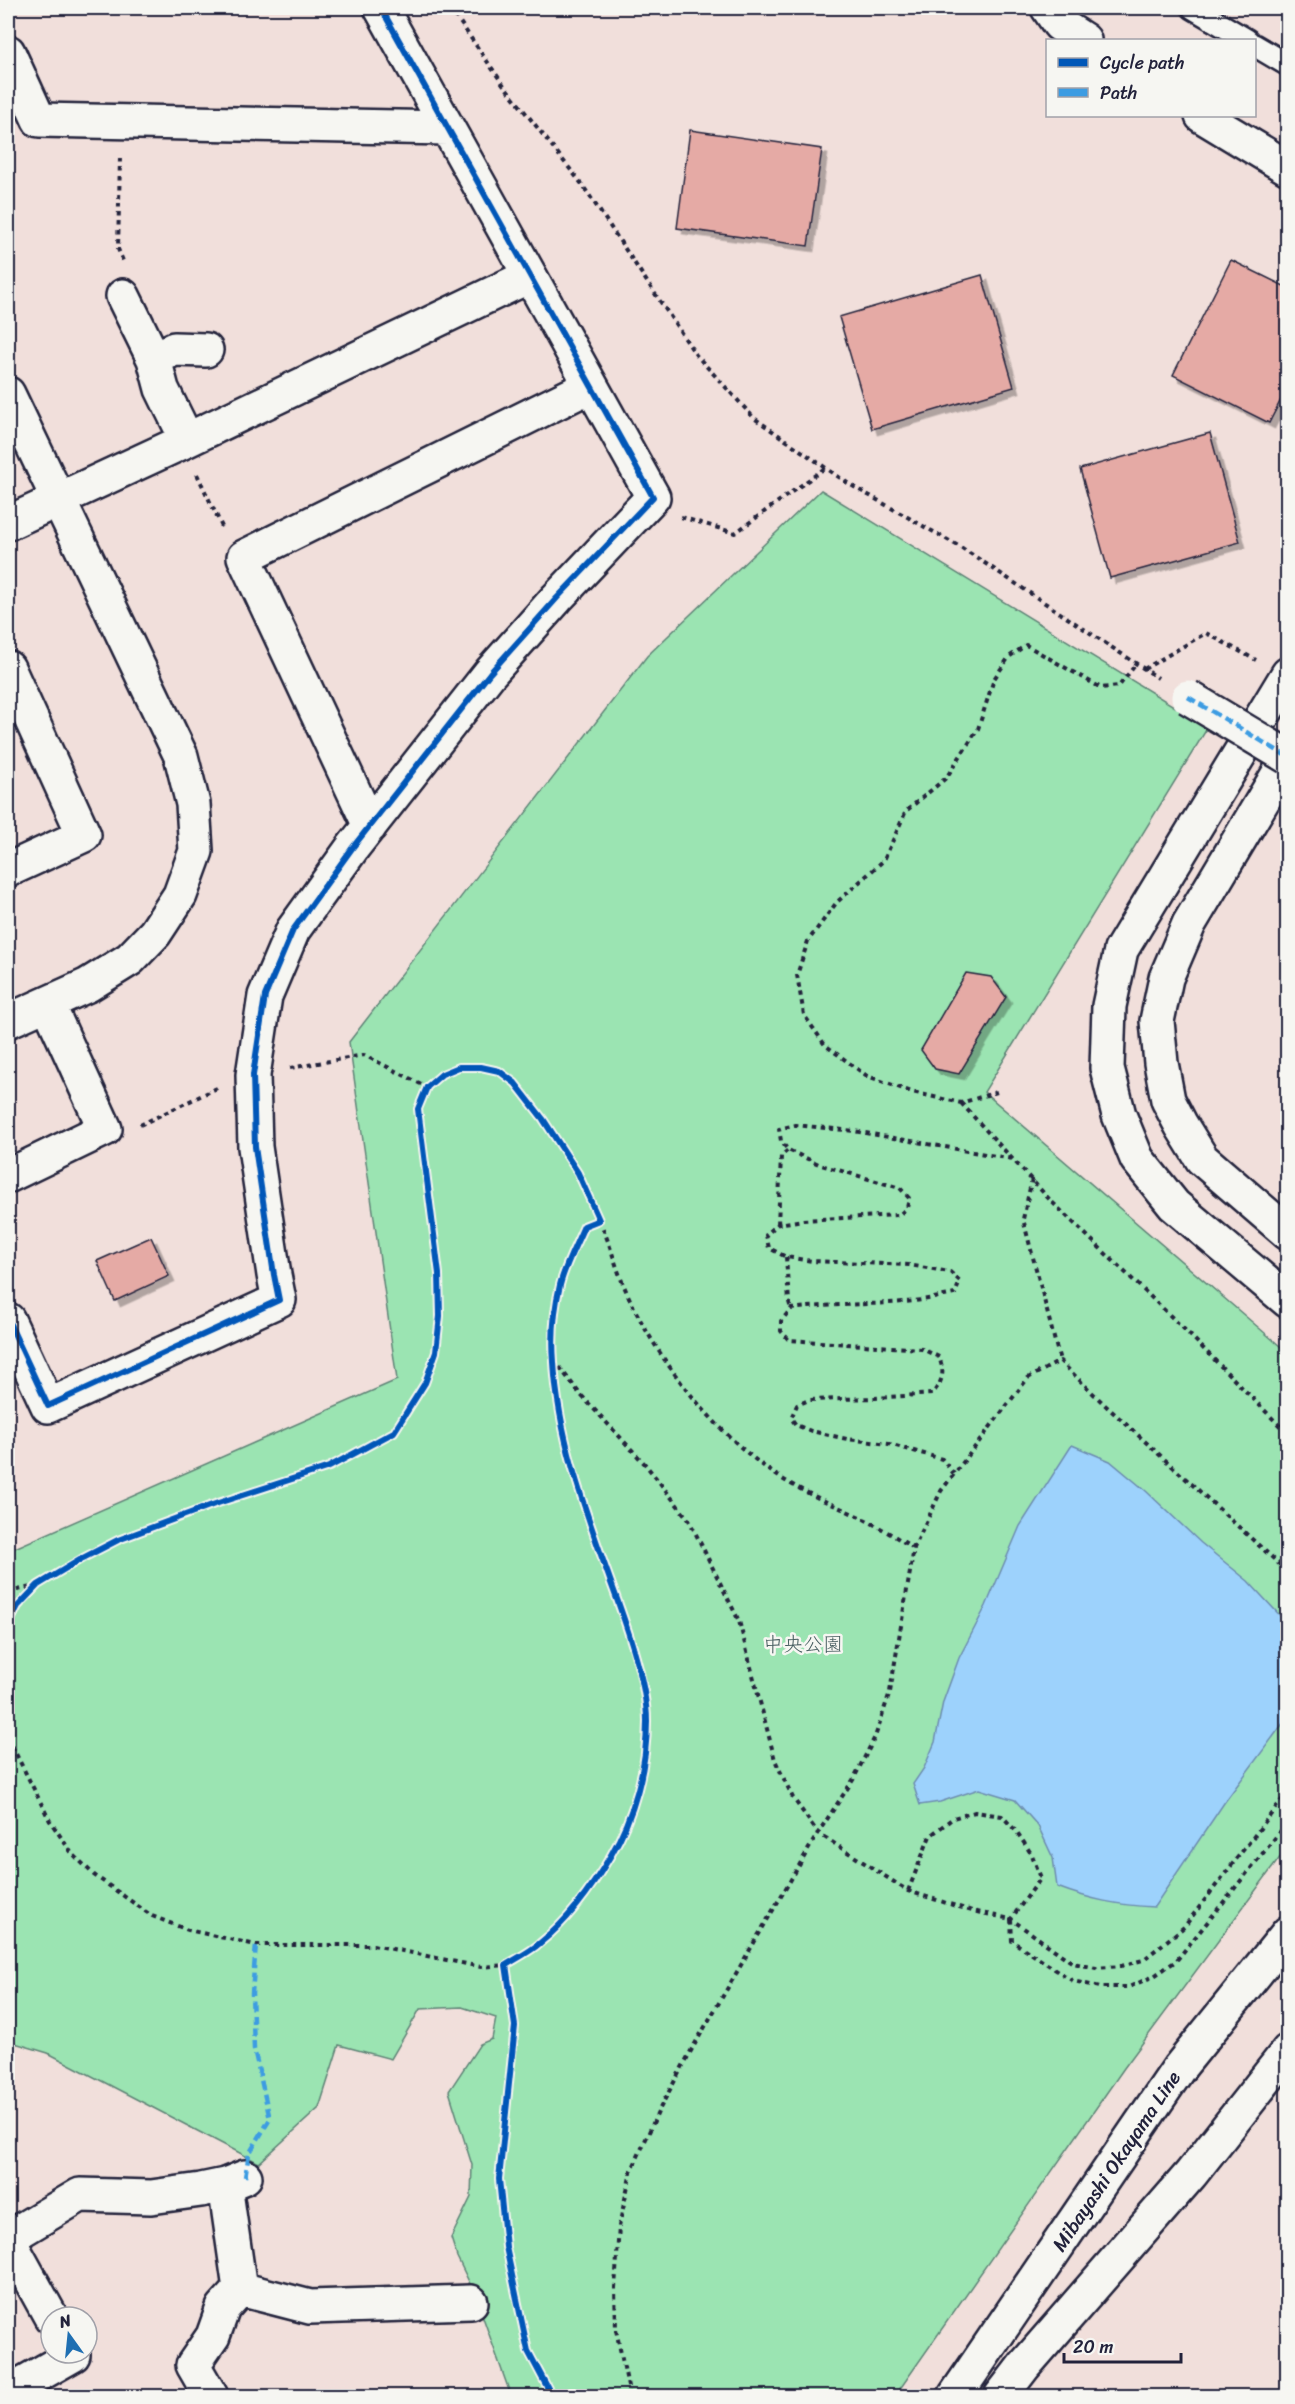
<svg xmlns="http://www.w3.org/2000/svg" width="1295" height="2404" font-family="Sriracha,'Klee One',sans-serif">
	<defs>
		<filter id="shadow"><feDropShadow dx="5.5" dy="5.5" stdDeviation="0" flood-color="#0004"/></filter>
	</defs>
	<rect width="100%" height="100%" fill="#f1dfdb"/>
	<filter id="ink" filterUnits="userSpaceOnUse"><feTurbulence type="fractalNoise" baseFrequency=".0167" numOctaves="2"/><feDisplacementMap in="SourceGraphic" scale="12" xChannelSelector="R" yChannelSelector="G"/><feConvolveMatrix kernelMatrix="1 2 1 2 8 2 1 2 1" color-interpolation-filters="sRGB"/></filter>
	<g filter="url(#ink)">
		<path fill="#9be4b2" stroke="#5e8376" stroke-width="1.5" d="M 821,490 L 1208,727 L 984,1092 L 1287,1352 L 1287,1848 L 1124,2068 L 895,2396 L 511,2396 L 474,2292 L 457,2257 L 451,2238 L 471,2197 L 472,2165 L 449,2091 L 480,2044 L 492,2039 L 496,2018 L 462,2007 L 420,2009 L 391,2059 L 339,2045 L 319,2108 L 259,2163 L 48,2053 L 8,2041 L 8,1551 L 397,1380 L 349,1042 L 647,656 Z"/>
		<path fill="#9dd2fc" stroke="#6c8caf" stroke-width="1.5" d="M 1072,1445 L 1110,1461 L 1146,1491 L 1201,1543 L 1248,1581 L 1287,1623 L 1287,1718 L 1224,1803 L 1154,1907 C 1117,1905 1091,1900 1057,1887 L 1053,1858 L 1038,1826 L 1015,1800 L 979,1789 L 940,1802 L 920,1805 L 913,1784 L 924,1768 L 935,1742 L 943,1702 L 959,1658 L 986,1606 L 1020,1526 Z"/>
		<path fill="#e5aaa5" stroke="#22223b" stroke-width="1.5" filter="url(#shadow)" d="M 690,130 L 822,149 L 808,246 L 677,228 Z
			M 1231,260 L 1288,288 L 1288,386 L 1269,423 L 1173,375 Z
			M 982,275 L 1014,387 L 872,429 L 839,317 Z
			M 1210,433 L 1240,542 L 1110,578 L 1080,469 Z
			M 966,973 L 991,977 L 1006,997 L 959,1074 L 935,1069 L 921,1050 Z
			M 151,1237 L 169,1276 L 115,1301 L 97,1261 Z"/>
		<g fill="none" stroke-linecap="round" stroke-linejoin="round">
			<defs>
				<path id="service" d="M 1193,8 L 1247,40
					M 1254,45 L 1288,65"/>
				<path id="minor" d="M 1048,8 L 1059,24 L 1084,40
					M 8,52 L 39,120 L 447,128
					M 1202,116 L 1288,168
					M 123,296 L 154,359 L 162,389 L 187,440
					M 154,359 L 174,349 L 206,350
					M 8,394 L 181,756 L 193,804 L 196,851 L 180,895 L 155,933 L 130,959 L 88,985 L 8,1021
					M 8,523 L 187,440 L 529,276
					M 8,668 L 84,835 L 8,870
					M 370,826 L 244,557 L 590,386
					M 8,1176 L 105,1129 L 48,1004
					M 8,1320 L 48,1406 L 279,1300 L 274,1275 L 255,1147 L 253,1075 L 265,996 L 293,930 L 353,847 L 490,673 L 557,598 L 653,497 L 381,8
					M 8,2238 L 80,2195 L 151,2197 L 201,2190 L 225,2185 L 245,2177
					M 8,2239 L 51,2317
					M 240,2289 L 310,2307 L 471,2302
					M 8,2392 L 73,2355 L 71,2353
					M 211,2396 L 193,2365 L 213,2336 L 223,2308 L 240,2289 L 225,2185"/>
				<path id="tertiary" d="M 1288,674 L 1121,950 L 1109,1006 L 1107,1068 L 1119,1115 L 1137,1159 L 1174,1205 L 1288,1301
					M 1288,758 L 1189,924 L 1166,978 L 1157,1021 L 1161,1063 L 1168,1100 L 1181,1125 L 1202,1159 L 1288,1233"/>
				<path id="secondary" d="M 955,2396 L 1179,2068 L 1288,1933
					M 1001,2396 L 1024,2366 L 1191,2174 L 1288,2051"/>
			</defs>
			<use href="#service" stroke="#22223b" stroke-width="26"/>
			<use href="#minor" stroke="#22223b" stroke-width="38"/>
			<use href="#tertiary" stroke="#22223b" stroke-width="38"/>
			<use href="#secondary" stroke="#22223b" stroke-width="38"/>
			<path stroke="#22223b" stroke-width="4" stroke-dasharray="4.5 4.5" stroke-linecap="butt" d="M 450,8 L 503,84 L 581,183 L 696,355 L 754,418 L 849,484 L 962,548 L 1158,678
				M 120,158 L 118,249 L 123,261
				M 197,474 L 222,527
				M 681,517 L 735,533 L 825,468
				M 1144,669 L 1206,633 L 1256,660
				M 290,1068 L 364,1055 L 427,1087
				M 997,1092 L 961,1103 L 912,1092 L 867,1076 L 825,1045 L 804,1015 L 797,975 L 808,941 L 837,902 L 884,860 L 906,811 L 946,778 L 978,729 L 994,679 L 1009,657 L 1026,645 L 1101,688 L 1119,686 L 1136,664
				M 961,1103 L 1051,1201 L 1182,1327 L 1288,1434
				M 140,1125 L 217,1088
				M 1032,1179 L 1023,1219 L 1060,1361
				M 599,1220 C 608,1238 613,1257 620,1276 C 647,1346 702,1418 761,1464 C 791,1488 828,1502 862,1518 C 880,1527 897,1538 914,1548
				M 778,1224 L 781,1156 L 788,1150
				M 786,1257 L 789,1302 L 791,1309
				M 554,1360 L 580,1394 L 645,1464 L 689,1520 L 739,1621 L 775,1760 L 793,1798 L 818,1833 L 908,1891 L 972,1911 L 1011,1919 L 1012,1941 L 1073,1981 L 1100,1987 L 1129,1987 L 1154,1976 L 1176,1961 L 1288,1822
				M 954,1474 L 942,1459 L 889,1444 L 847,1439 L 811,1431 L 796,1425 L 791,1418 L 797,1405 L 809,1400 L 875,1398 L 932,1394 C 943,1381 945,1373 939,1357 L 922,1349 L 789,1340 L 781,1331 L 781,1321 L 791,1309 C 829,1304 866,1305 904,1302 C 921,1301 938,1297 955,1294 L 960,1281 L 950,1272 L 909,1265 L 812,1261 L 786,1257 L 769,1248 L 766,1235 L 778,1224 L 803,1220 L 899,1215 L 907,1208 L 909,1198 L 900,1188 L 821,1165 L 788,1150 L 781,1141 L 779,1129 L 796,1125 L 854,1131 L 1013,1159
				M 8,1592 L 36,1586
				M 8,1626 L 18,1606 L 38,1585 L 83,1558 L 118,1540 L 212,1505 L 329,1467 L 394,1432 L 425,1383 L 436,1352 L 440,1316 L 439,1274 L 418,1109 L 427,1087 L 442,1074 L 459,1067 L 481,1067 L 499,1071 L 515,1083 L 543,1119 L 578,1173 L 599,1220 L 584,1226 C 576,1245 565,1265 560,1285 C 554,1310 552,1337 554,1362 C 558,1437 585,1510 610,1580 C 624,1618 647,1681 647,1721 C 647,1767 634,1816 611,1855 C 592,1888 570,1919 540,1943 C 530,1952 517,1958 506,1965 L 515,2026 L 499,2179 L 506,2247 L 528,2351 L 552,2396
				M 8,1738 L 50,1821 L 71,1852 L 94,1875 L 152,1916 L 188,1930 L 256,1945 L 373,1945 L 481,1967 L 506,1965
				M 908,1891 L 930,1836 L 953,1818 L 975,1812 L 1002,1816 L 1017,1832 L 1032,1855 L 1041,1878 L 1011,1919 L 1073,1963 L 1096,1968 L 1121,1966 L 1143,1960 L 1184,1927 L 1288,1792
				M 630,2396 L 616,2330 L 615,2288 L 619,2226 L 631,2172 L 659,2110 L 692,2049 L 818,1833 L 853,1780 L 875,1737 L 890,1692 L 914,1548 L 941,1491 L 1028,1378 L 1060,1361 L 1104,1404 L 1288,1572"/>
			<use href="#service" stroke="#f6f6f2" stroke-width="21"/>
			<use href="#minor" stroke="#f6f6f2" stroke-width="33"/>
			<use href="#tertiary" stroke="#f6f6f2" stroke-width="33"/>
			<use href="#secondary" stroke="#f6f6f2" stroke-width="33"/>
			<defs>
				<path id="pedestrian-bridge" d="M 1188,697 L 1288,757"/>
			</defs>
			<use href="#pedestrian-bridge" stroke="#22223b" stroke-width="38" stroke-linecap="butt"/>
			<use href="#pedestrian-bridge" stroke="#f6f6f2" stroke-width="33"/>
			<path stroke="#3c9ce2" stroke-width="4.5" stroke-dasharray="9 4.5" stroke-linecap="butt" d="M 1188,697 L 1288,757
				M 245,2177 L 249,2154 L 270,2119 L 254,2049 L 252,1993 L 256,1945"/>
			<defs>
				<path id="cycleway" d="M 8,1320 L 48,1406 L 279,1300 L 274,1275 L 255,1147 L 253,1075 L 265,996 L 293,930 L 353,847 L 490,673 L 557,598 L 653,497 L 381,8
					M 8,1626 L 18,1606 L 38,1585 L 83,1558 L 118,1540 L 212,1505 L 329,1467 L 394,1432 L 425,1383 L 436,1352 L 440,1316 L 439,1274 L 418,1109 L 427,1087 L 442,1074 L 459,1067 L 481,1067 L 499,1071 L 515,1083 L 543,1119 L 578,1173 L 599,1220 L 584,1226 C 576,1245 565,1265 560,1285 C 554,1310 552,1337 554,1362 C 558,1437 585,1510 610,1580 C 624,1618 647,1681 647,1721 C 647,1767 634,1816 611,1855 C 592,1888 570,1919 540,1943 C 530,1952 517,1958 506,1965 L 515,2026 L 499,2179 L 506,2247 L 528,2351 L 552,2396"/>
			</defs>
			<use href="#cycleway" stroke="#f6f6f2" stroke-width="10"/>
			<use href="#cycleway" stroke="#0057b8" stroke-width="6"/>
		</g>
	</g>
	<g text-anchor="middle" stroke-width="5" stroke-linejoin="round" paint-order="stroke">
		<g font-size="20" fill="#465c5f" stroke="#f6f6f2">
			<text x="803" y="1651">中央公園</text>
		</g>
		<g font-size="20" fill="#22223b" stroke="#f6f6f2">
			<text transform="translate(1116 2161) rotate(-56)" y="7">Mibayashi Okayama Line</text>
		</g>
	</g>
	<rect width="1295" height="2404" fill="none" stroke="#f6f6f2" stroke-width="30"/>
	<rect x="15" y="15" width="1265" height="2374" fill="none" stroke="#22223b" stroke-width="2" filter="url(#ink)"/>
	<rect x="1046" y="39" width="210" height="78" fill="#f6f6f2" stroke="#a1a1a9" stroke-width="1.5"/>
	<rect x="1058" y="58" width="30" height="9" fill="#0057b8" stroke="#a1a1a9" stroke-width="1.5"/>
	<text x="1100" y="69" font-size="18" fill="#22223b">Cycle path</text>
	<rect x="1058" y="88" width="30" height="9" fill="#3c9ce2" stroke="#a1a1a9" stroke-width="1.5"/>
	<text x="1100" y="99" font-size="18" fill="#22223b">Path</text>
	<g transform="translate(69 2335) rotate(345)"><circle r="28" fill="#f6f6f2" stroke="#a1a1a9" stroke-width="1.5"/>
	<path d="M0-4.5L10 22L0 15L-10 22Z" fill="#1f6fb2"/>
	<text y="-9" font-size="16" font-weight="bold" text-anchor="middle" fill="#22223b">N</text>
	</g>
	<path d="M1064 2353v9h117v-9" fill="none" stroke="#22223b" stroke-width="3"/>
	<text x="1073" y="2353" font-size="18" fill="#22223b" stroke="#f6f6f2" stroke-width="4.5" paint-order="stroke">20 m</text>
</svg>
